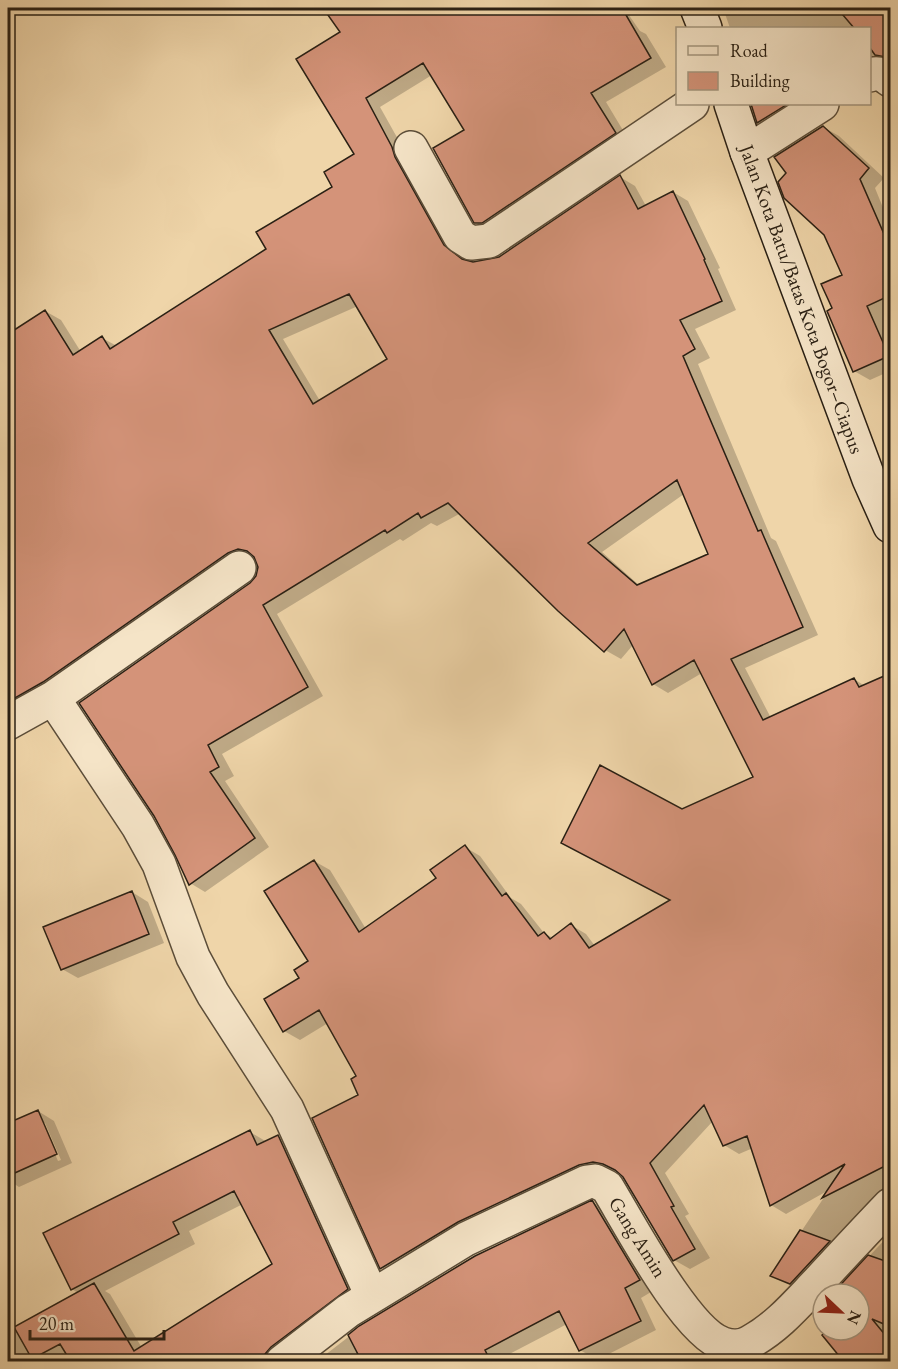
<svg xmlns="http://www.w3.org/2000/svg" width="898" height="1369" font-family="'EB Garamond',serif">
	<rect width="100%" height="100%" fill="#efd5a9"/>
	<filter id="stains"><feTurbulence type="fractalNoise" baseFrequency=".00333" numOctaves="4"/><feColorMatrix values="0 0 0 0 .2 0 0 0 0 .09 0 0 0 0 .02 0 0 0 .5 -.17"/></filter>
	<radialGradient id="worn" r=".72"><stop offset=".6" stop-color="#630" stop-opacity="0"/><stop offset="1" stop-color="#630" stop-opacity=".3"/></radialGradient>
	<path fill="#0003" fill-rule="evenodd" d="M 325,8 L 415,8 L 420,15 L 429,8 L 624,8 L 640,31 L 646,34 L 666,67 L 606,102 L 630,142 L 492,232 L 477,223 L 466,131 L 432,75 L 380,107 L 408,157 L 410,167 L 459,256 L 467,262 L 473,263 L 500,258 L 620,177 L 635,186 L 646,206 L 673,192 L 688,201 L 720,268 L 718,269 L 736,310 L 695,329 L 710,358 L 698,364 L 771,538 L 776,541 L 818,635 L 745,668 L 771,718 L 854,679 L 865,686 L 890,675 L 890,1202 L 806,1292 L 772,1275 L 829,1190 L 786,1214 L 771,1205 L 753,1148 L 739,1154 L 724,1145 L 713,1121 L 665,1173 L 689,1214 L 685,1216 L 710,1258 L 690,1269 L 674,1260 L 624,1176 L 620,1172 L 609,1170 L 397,1277 L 382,1268 L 314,1119 L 360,1096 L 358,1076 L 328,1023 L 300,1040 L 284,1031 L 301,979 L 310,962 L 314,861 L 330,870 L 366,929 L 438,878 L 465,847 L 480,856 L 511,898 L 521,904 L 544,933 L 553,938 L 571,925 L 586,934 L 595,946 L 672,900 L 682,811 L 755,777 L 702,673 L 668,693 L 653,684 L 633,645 L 621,659 L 605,650 L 461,513 L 437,526 L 431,523 L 403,541 L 400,539 L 277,614 L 323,696 L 222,754 L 234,776 L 225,781 L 269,847 L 205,892 L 190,883 L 177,854 L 251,584 L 258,576 L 259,566 L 256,558 L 244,561 L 8,722 L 8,531 L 15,526 L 8,512 L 8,336 L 45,311 L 61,320 L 81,352 L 102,338 L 117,346 L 268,250 L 334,187 L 357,155 L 343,32 ZM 358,306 L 389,360 L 320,401 L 283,339 ZM 684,494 L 710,555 L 640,586 L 602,552 Z
		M 723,8 L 890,8 L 890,62 L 881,57 L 870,65 L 870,28 L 730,28 Z
		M 752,104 L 785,104 L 768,114 L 768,118 L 791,104 L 816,104 L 776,132 L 758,122 Z
		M 823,127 L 839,136 L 884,178 L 875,188 L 890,225 L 890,371 L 870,380 L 854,371 L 834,309 L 844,276 Z
		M 132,892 L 148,902 L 164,943 L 78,978 L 62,969 Z
		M 38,1111 L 54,1121 L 72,1163 L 19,1187 L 8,1180 L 8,1125 ZM 42,1123 L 45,1123 L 61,1160 L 58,1161 Z
		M 250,1132 L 267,1142 L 278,1136 L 295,1146 L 364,1299 L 283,1362 L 72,1362 L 70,1357 L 61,1362 L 8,1362 L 8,1333 L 78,1293 L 72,1289 ZM 243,1204 L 273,1264 L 142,1348 L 110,1294 L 105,1291 L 195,1244 L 189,1231 Z
		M 592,1202 L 609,1212 L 656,1289 L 641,1298 L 656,1330 L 597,1360 L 580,1350 L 567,1324 L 500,1359 L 502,1362 L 316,1362 L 360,1328 Z
		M 890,1234 L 890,1328 L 883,1325 L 890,1334 L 890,1362 L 830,1330 L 859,1330 L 859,1294 L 834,1294 Z"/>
	<path fill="#d49379" stroke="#2a2014" stroke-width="1.5" fill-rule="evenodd" d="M 323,8 L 622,8 L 651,58 L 591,93 L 616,133 L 482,223 L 474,223 L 433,148 L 464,130 L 423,63 L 366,98 L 392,147 L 395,157 L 444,245 L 462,259 L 473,262 L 499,257 L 620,175 L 638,209 L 673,191 L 705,259 L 704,260 L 722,301 L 680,320 L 695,349 L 683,356 L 758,531 L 761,530 L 803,627 L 731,659 L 763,720 L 854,678 L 859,687 L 891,673 L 891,1163 L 822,1198 L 845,1164 L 770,1206 L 747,1136 L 723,1146 L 704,1105 L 650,1163 L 674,1206 L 671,1207 L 695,1249 L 673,1261 L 623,1177 L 615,1170 L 603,1164 L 593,1162 L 579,1165 L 458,1222 L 380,1269 L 312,1118 L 358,1095 L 351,1079 L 356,1076 L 319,1010 L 283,1032 L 264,999 L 299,978 L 294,970 L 308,961 L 264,891 L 314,860 L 359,932 L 436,878 L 430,870 L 465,845 L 502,896 L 506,893 L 538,936 L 544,932 L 550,939 L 571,923 L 589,948 L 670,900 L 561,843 L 600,765 L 682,809 L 753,777 L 694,660 L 652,685 L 624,629 L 604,652 L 558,611 L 448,503 L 421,518 L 418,513 L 387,533 L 385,530 L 263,605 L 308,687 L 208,745 L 219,767 L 210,772 L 255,838 L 189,885 L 175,855 L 154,816 L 79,703 L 250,583 L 256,576 L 258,567 L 254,557 L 247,551 L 238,549 L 228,553 L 43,682 L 8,702 L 8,334 L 45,310 L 73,355 L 102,336 L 110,349 L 266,249 L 256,232 L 332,187 L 324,172 L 354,154 L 296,59 L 340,32 ZM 349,294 L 387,359 L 313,404 L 269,330 ZM 677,480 L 708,554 L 637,585 L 588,543 Z
		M 837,8 L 891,8 L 891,58 L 875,55 L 870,48 L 870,28 L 854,28 Z
		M 751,104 L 788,104 L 757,123 Z
		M 823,126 L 869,168 L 860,179 L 891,250 L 891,295 L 867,306 L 889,356 L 853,372 L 827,311 L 832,308 L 821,284 L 842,275 L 824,235 L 784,198 L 778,182 L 786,173 L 774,157 Z
		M 132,891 L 149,934 L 61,970 L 43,927 Z
		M 38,1110 L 57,1154 L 8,1176 L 8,1123 Z
		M 250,1130 L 257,1145 L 278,1135 L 348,1289 L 271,1347 L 265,1354 L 264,1362 L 71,1362 L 60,1344 L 32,1359 L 14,1327 L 94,1283 L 134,1351 L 272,1264 L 234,1191 L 173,1222 L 179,1234 L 71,1290 L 43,1233 Z
		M 592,1200 L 640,1280 L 625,1288 L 641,1321 L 579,1351 L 559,1311 L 485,1350 L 491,1362 L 362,1362 L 348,1335 L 359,1326 L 475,1256 Z
		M 800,1230 L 830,1241 L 790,1284 L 770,1276 Z
		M 868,1255 L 891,1263 L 891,1327 L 872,1319 L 891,1342 L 891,1362 L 844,1362 L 822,1335 L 828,1330 L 859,1330 L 859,1294 L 832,1294 Z"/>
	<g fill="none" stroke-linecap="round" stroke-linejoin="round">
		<defs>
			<path id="street" d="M 870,75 C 878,72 884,75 890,80
				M 411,148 L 460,236 L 471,243 L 489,241 L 692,104
				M 747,152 L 822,104
				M 53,698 L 138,826 L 159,864 L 193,957 L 213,994 L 287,1109 L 372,1296
				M 8,723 L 53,698 L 239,568
				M 282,1362 L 348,1311 L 466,1239 L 587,1182 L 595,1181 L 607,1187 C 629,1223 686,1332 723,1344 C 731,1347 742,1347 750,1342 C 776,1328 795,1306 815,1285 C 840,1258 865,1231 890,1205"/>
			<path id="secondary" d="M 697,8 L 705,28
				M 731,104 L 747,152 L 869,479 L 890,526"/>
		</defs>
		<use href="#street" stroke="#5b4d39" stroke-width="36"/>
		<use href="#secondary" stroke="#2a2014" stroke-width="36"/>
		<use href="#street" stroke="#f5e4c7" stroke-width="33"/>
		<use href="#secondary" stroke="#f5e4c7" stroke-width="33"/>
	</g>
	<g text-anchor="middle" stroke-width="5" stroke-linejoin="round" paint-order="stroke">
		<g font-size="20" fill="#2a2014" stroke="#f5e4c7">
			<text transform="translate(802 299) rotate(70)" y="7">Jalan Kota Batu/Batas Kota Bogor–Ciapus</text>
			<text transform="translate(638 1237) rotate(58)" y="7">Gang Amin</text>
		</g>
	</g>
	<rect width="898" height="1369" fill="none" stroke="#efd5a9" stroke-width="30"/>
	<rect x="9" y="9" width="880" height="1351" fill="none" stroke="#2a2014" stroke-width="3"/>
	<rect x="15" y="15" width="868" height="1339" fill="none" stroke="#2a2014" stroke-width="1.5"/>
	<rect x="676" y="27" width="195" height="78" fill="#f5e4c7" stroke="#a4967f" stroke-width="1.5"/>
	<rect x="688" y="46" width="30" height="9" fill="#f5e4c7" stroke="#a4967f" stroke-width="1.5"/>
	<text x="730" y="57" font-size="18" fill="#2a2014">Road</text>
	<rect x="688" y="72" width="30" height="18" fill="#d49379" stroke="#a4967f" stroke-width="1.5"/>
	<text x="730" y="87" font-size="18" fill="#2a2014">Building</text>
	<g transform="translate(841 1312) rotate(113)"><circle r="28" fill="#f5e4c7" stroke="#a4967f" stroke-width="1.5"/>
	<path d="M0-4.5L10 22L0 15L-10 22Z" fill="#8f2418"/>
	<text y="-9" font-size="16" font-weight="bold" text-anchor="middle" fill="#2a2014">N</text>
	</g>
	<path d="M30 1330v9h134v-9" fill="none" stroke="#2a2014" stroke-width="3"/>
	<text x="39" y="1330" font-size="18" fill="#2a2014" stroke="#f5e4c7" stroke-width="4.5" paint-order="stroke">20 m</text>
	<rect width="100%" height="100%" filter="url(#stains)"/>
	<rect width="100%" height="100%" fill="url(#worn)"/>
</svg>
